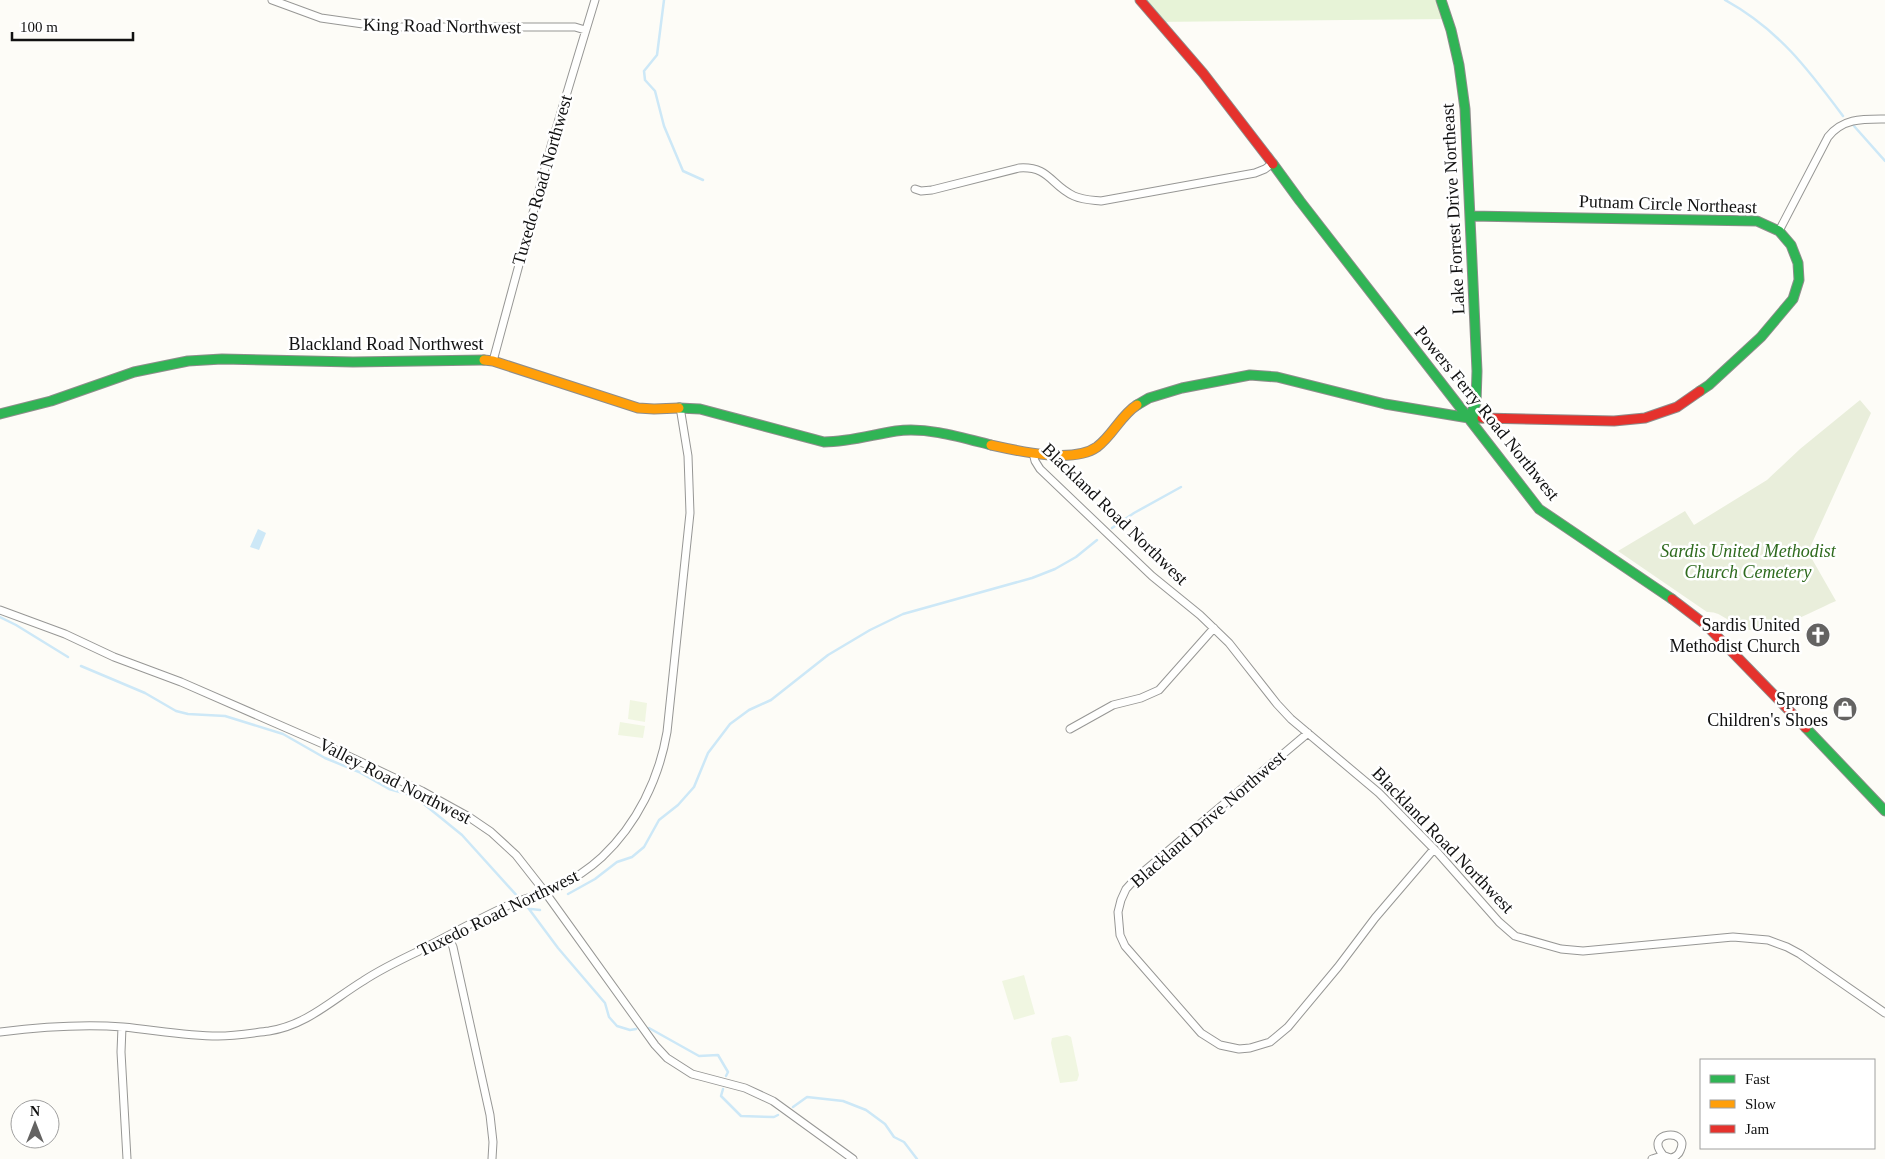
<svg xmlns="http://www.w3.org/2000/svg" width="1885" height="1159" font-family="Georgia,serif">
	<rect width="100%" height="100%" fill="#fdfcf7"/>
	<path fill="#e7f3d7" d="M 1136,0 L 1440,0 L 1448,19 L 1154,22 Z"/>
	<path fill="#e9eedb" d="M 1860,400 L 1871,413 L 1808,552 L 1836,601 C 1812,611 1770,636 1745,629 C 1731,625 1722,611 1707,612 L 1618,551 L 1685,511 L 1694,525 L 1767,480 L 1800,449 Z"/>
	<path fill="#f0f6e1" d="M 630,700 L 647,703 L 645,722 L 628,719 Z
		M 620,722 L 645,726 L 643,738 L 618,735 Z
		M 1024,975 L 1035,1014 L 1014,1020 L 1002,981 Z
		M 1067,1035 L 1071,1037 L 1079,1075 L 1077,1081 L 1060,1083 L 1051,1043 L 1052,1038 Z"/>
	<path fill="#cde8f7" d="M 258,529 L 266,533 L 259,550 L 250,547 Z"/>
	<g fill="none" stroke-linecap="round" stroke-linejoin="round">
		<path stroke="#cde8f7" stroke-width="2.5" d="M 664,0 L 657,55 L 644,71 L 645,80 L 655,91 L 664,126 L 683,171 L 703,180
			M 1725,0 C 1778,29 1808,69 1843,116
			M 1854,126 L 1885,161
			M 1112,528 L 1134,513 L 1181,487
			M 0,617 L 16,625 L 68,657
			M 81,666 L 145,693 L 176,711 L 188,714 L 225,716 L 283,734 L 325,758 L 359,772 L 389,789 L 414,796 L 462,835 L 529,909 L 558,948 L 605,1003 L 609,1017 L 617,1026 L 630,1030 L 636,1029
			M 568,894 L 595,879 L 617,862 L 632,857 L 644,847 L 659,820 L 678,805 L 694,787 L 708,753 L 730,724 L 749,710 L 771,700 L 828,655 L 870,630 L 903,614 L 1032,578 L 1055,569 L 1076,557 L 1097,540
			M 531,909 L 540,910
			M 649,1028 L 699,1056 L 718,1055 L 728,1072 L 726,1076
			M 723,1089 L 721,1096 L 741,1116 L 774,1117 L 778,1115
			M 793,1107 L 807,1097 L 843,1101 L 866,1110 L 885,1124 L 894,1137 L 904,1142 L 917,1159"/>
		<defs>
			<path id="street" d="M 272,0 L 321,18 L 384,27 L 575,27 L 585,30
				M 915,189 L 921,191 L 932,190 L 1019,168 C 1050,166 1050,185 1074,196 C 1083,200 1092,200 1101,201 L 1255,173 L 1265,169 L 1273,163
				M 1779,231 L 1828,137 C 1843,118 1863,119 1885,119
				M 493,361 L 553,139 L 595,0
				M 1033,453 L 1035,461 L 1040,469 L 1152,576 L 1200,615 L 1229,643 L 1277,704 L 1291,719 L 1379,793 L 1438,853 L 1499,922 L 1515,936 L 1561,949 L 1583,951 L 1733,937 L 1768,940 L 1787,947 L 1800,954 L 1885,1013
				M 0,610 L 65,634 L 114,657 L 181,682 L 323,744 L 422,791 L 469,817 L 491,832 L 516,855 L 545,892 L 655,1045 L 667,1058 L 692,1074 L 745,1088 L 773,1101 L 853,1159
				M 1070,729 L 1113,705 L 1141,698 L 1159,690 L 1214,628
				M 1308,733 L 1136,878 L 1126,889 L 1121,900 L 1118,912 L 1120,935 L 1125,946 L 1201,1033 L 1220,1045 L 1239,1049 L 1250,1048 L 1270,1042 L 1288,1027 L 1338,967 L 1375,918 L 1434,849
				M 448,936 L 453,947 L 490,1115 L 493,1142 L 492,1159
				M 122,1027 L 121,1052 L 127,1159
				M 0,1032 C 40,1027 82,1024 123,1027 C 155,1030 186,1036 218,1036 C 235,1036 252,1033 269,1031 C 307,1025 332,1000 363,981 C 381,969 400,960 419,951 C 449,935 480,918 511,904 C 526,898 542,894 556,888 C 572,880 589,869 602,857 C 637,824 659,779 667,732 L 690,513 L 688,456 L 680,407
				M 1652,1159 C 1656,1158 1660,1156 1664,1156 C 1666,1156 1669,1158 1671,1158 C 1675,1157 1679,1154 1680,1151 C 1692,1127 1641,1131 1664,1156"/>
			<path id="fast" d="M 1441,0 L 1451,30 L 1459,65 L 1465,109 L 1477,371 L 1476,403 L 1469,418
				M 1273,164 L 1300,201 L 1539,509 L 1672,599
				M 1470,216 L 1757,221 L 1779,231 L 1791,245 L 1798,263 L 1799,280 L 1793,299 L 1761,337 L 1709,385 L 1700,391
				M 1137,405 L 1149,398 L 1182,388 L 1250,375 L 1277,377 L 1385,404 L 1469,418 L 1482,418
				M 679,408 L 700,409 L 824,442 C 849,442 871,435 896,431 C 928,427 960,437 991,445
				M 0,414 L 51,401 L 134,372 L 188,361 L 222,359 L 353,362 L 484,360
				M 1806,728 L 1885,811"/>
			<path id="slow" d="M 484,360 L 493,361 L 638,408 L 654,409 L 679,408
				M 991,445 C 1018,451 1073,464 1097,447 C 1113,435 1121,415 1137,405"/>
			<path id="jam" d="M 1140,0 L 1203,73 L 1273,164
				M 1482,418 L 1614,421 L 1645,418 L 1677,407 L 1700,391
				M 1672,599 L 1706,625 L 1806,728"/>
		</defs>
		<use href="#street" stroke="#979795" stroke-width="9"/>
		<use href="#fast" stroke="#8e8d8b" stroke-width="11"/>
		<use href="#slow" stroke="#8e8d8b" stroke-width="11"/>
		<use href="#jam" stroke="#8e8d8b" stroke-width="11"/>
		<use href="#street" stroke="#fffffe" stroke-width="7"/>
		<use href="#fast" stroke="#30b455" stroke-width="9"/>
		<use href="#slow" stroke="#ff9f0a" stroke-width="9"/>
		<use href="#jam" stroke="#e5322d" stroke-width="9"/>
	</g>
	<defs>
		<symbol id="church-disc" viewBox="-11 -11 22 22"><circle r="9.5" fill="#646362" stroke="#fff"/><path d="M-1.2-6h2.4v3.5h3.3v2.4h-3.3V6h-2.4V-.1h-3.3v-2.4h3.3Z" fill="#fff"/></symbol>
		<symbol id="shop-disc" viewBox="-11 -11 22 22"><circle r="9.5" fill="#646362" stroke="#fff"/><path d="M-5-2.5h2.3a2.7 3.5 0 0 1 5.4 0H5L5.5 6h-11ZM-1.5-2.5h3a1.5 2.3 0 0 0-3 0Z" fill="#fff"/></symbol>
	</defs>
	<g fill-rule="evenodd">
		<use href="#church-disc" x="1804" y="621" width="28" height="28"/>
		<use href="#shop-disc" x="1831" y="695" width="28" height="28"/>
	</g>
	<g text-anchor="middle" stroke-width="5" stroke-linejoin="round" paint-order="stroke">
		<g font-size="18" fill="#111" stroke="#fff">
			<text transform="translate(442 26) rotate(1)" y="6">King Road Northwest</text>
			<text transform="translate(542 180) rotate(-74)" y="6">Tuxedo Road Northwest</text>
			<text transform="translate(1668 204) rotate(2)" y="6">Putnam Circle Northeast</text>
			<text transform="translate(1453 209) rotate(-93)" y="6">Lake Forrest Drive Northeast</text>
			<text x="386" y="350">Blackland Road Northwest</text>
			<text transform="translate(1487 413) rotate(51)" y="6">Powers Ferry Road Northwest</text>
			<text transform="translate(1115 514) rotate(44)" y="6">Blackland Road Northwest</text>
			<text transform="translate(395 781) rotate(27)" y="6">Valley Road Northwest</text>
			<text transform="translate(1208 819) rotate(-41)" y="6">Blackland Drive Northwest</text>
			<text transform="translate(1443 840) rotate(46)" y="6">Blackland Road Northwest</text>
			<text transform="translate(498 913) rotate(-26)" y="6">Tuxedo Road Northwest</text>
		</g>
		<g font-size="18" font-style="italic" fill="#2f6b1f" stroke="#fff">
			<text x="1748" y="557">Sardis United Methodist<tspan x="1748" dy="21">Church Cemetery</tspan></text>
		</g>
		<g font-size="18" fill="#111" stroke="#fff" text-anchor="end">
			<text x="1800" y="631">Sardis United<tspan x="1800" dy="21">Methodist Church</tspan></text>
			<text x="1828" y="705">Sprong<tspan x="1828" dy="21">Children's Shoes</tspan></text>
		</g>
	</g>
	<rect x="1700" y="1059" width="175" height="90" fill="#ffffff" stroke="#a0a0a0"/>
	<rect x="1710" y="1075" width="25" height="8" fill="#30b455" stroke="#a0a0a0"/>
	<text x="1745" y="1084" font-size="15" fill="#111111">Fast</text>
	<rect x="1710" y="1100" width="25" height="8" fill="#ff9f0a" stroke="#a0a0a0"/>
	<text x="1745" y="1109" font-size="15" fill="#111111">Slow</text>
	<rect x="1710" y="1125" width="25" height="8" fill="#e5322d" stroke="#a0a0a0"/>
	<text x="1745" y="1134" font-size="15" fill="#111111">Jam</text>
	<g transform="translate(35 1124)"><circle r="24" fill="#ffffff" stroke="#a0a0a0"/>
	<path d="M0-4L9 19L0 12L-9 19Z" fill="#646362"/>
	<text y="-8" font-size="14" font-weight="bold" text-anchor="middle" fill="#111111">N</text>
	</g>
	<path d="M12 32v8h121v-8" fill="none" stroke="#111111" stroke-width="2.5"/>
	<text x="20" y="32" font-size="15" fill="#111111" stroke="#ffffff" stroke-width="4" paint-order="stroke">100 m</text>
</svg>
